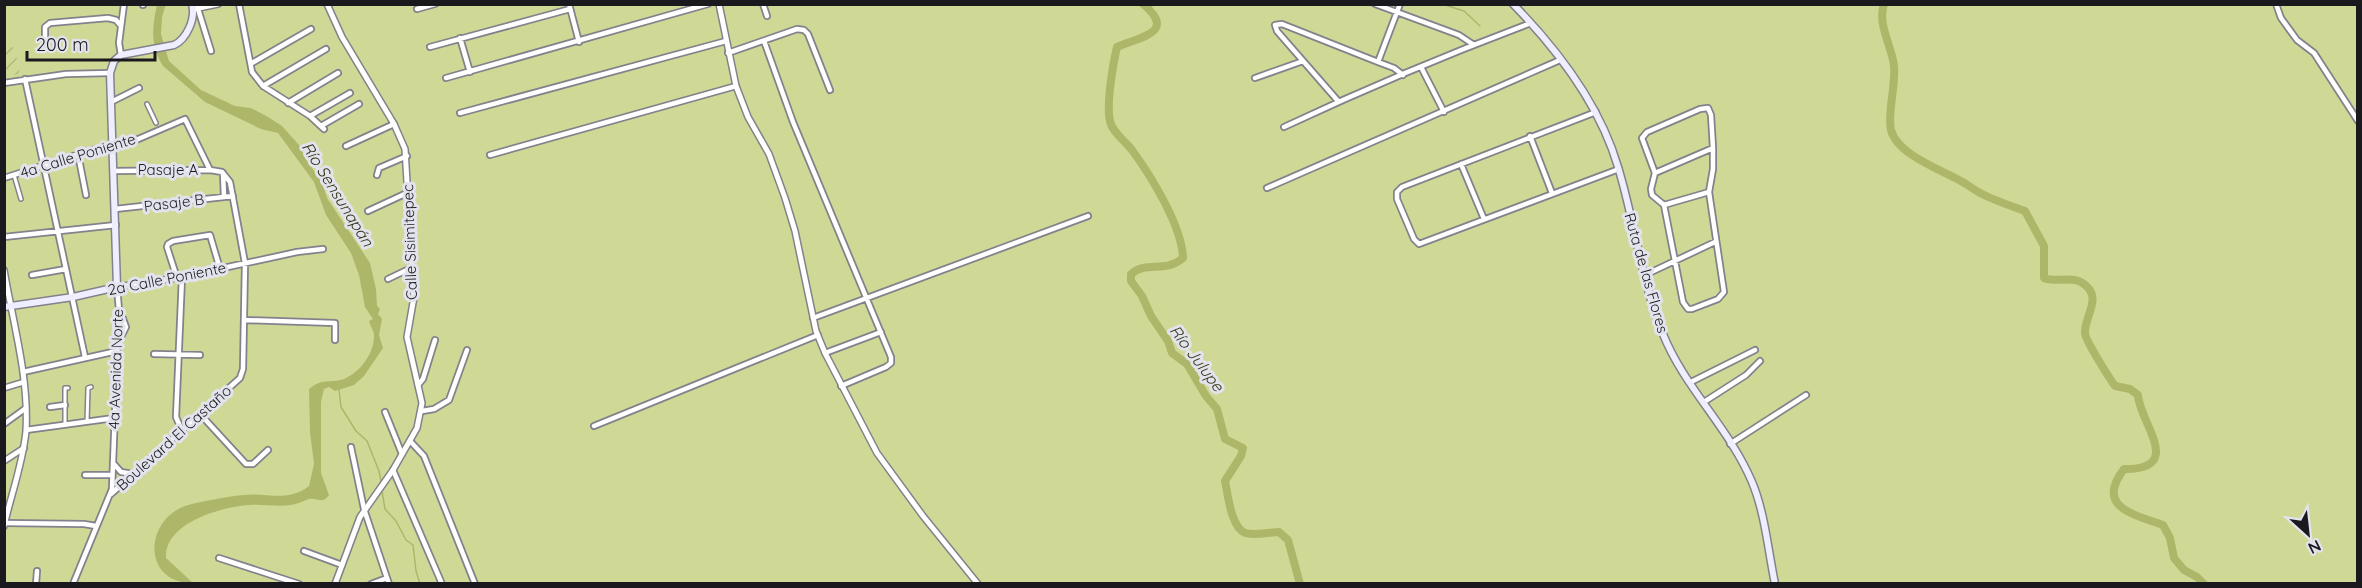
<svg xmlns="http://www.w3.org/2000/svg" width="2362" height="588" font-family="Quicksand,sans-serif">
	<defs>
		<pattern id="garden-furrows" width="10" height="10" patternUnits="userSpaceOnUse" patternTransform="scale(1.5)"><rect width="10" height="10" fill="#d0d896"/><path d="M-1 1l2-2M0 10L10 0M9 11l2-2" fill="none" stroke="#b2b981"/></pattern>
	</defs>
	<rect width="100%" height="100%" fill="#e3e3ee"/>
	<path fill="#d0d896" d="M 5,5 L 2357,5 L 2357,583 L 5,583 Z"/>
	<path fill="url(#garden-furrows)" d="M 14,47 L 20,74 L 5,76 L 5,49 Z"/>
	<path fill="#aeb769" d="M 166,4 L 162,17 L 161,34 L 169,61 L 201,90 L 235,106 L 251,108 L 268,117 L 282,126 L 299,145 L 307,161 L 322,182 L 327,198 L 370,263 L 376,289 L 377,306 L 380,309 L 378,314 L 382,319 L 379,335 L 383,348 L 364,376 L 354,385 L 335,391 L 329,387 L 324,389 L 321,402 L 321,473 L 329,495 C 322,505 318,497 309,499 C 303,501 297,504 291,505 C 277,507 263,504 249,505 C 221,507 164,523 166,558 L 193,583 C 142,583 144,521 185,506 C 197,502 231,496 244,495 C 268,492 287,503 309,486 L 314,464 L 310,432 L 309,389 C 324,377 330,384 344,379 C 361,372 375,352 374,334 C 373,330 370,325 369,321 L 373,319 L 365,307 L 359,275 L 351,253 L 326,215 L 314,182 L 278,133 L 261,129 L 205,102 L 163,66 C 150,46 152,27 157,5 Z"/>
	<g fill="none" stroke-linecap="round" stroke-linejoin="round">
		<path stroke="#aeb769" stroke-width="1.5" d="M 1442,4 L 1464,11 L 1480,26
			M 339,390 L 341,407 L 356,431 L 367,441 L 379,471 L 381,481
			M 382,491 L 385,509 L 396,521 L 406,540 L 413,545 L 416,571 L 420,584"/>
		<path stroke="#aeb769" stroke-width="8" d="M 1143,4 C 1178,33 1139,37 1117,47 C 1113,64 1106,105 1110,121 C 1112,132 1125,141 1132,150 C 1151,176 1182,226 1183,258 C 1164,274 1148,260 1131,274 L 1131,281 L 1142,296 L 1151,316 L 1168,341 L 1172,353 L 1187,364 L 1206,396 L 1217,409 L 1225,439 L 1243,448 L 1241,456 L 1225,481 C 1228,495 1231,527 1245,533 C 1254,536 1270,532 1279,532 L 1288,540 L 1300,584
			M 1884,4 C 1877,25 1892,46 1894,66 C 1896,86 1887,113 1891,130 C 1897,154 1939,169 1959,180 C 1967,184 1974,190 1982,194 C 1996,201 2011,206 2025,211 L 2044,246 L 2044,278 C 2057,283 2070,276 2081,282 C 2105,296 2084,316 2085,333 C 2085,340 2110,379 2115,386 L 2130,389 L 2138,395 C 2139,422 2186,470 2124,469 C 2095,507 2133,514 2163,525 L 2170,538 L 2174,558 L 2184,570 L 2197,577 L 2204,584"/>
		<defs>
			<path id="pedestrian" d="M 147,104 L 156,123
				M 14,175 L 21,199
				M 87,422 L 88,388 L 91,387
				M 65,425 L 65,388 L 68,388"/>
			<path id="minor" d="M 143,4 L 143,5
				M 239,4 L 252,72 L 263,86 L 310,116 L 324,129
				M 569,4 L 579,42
				M 763,4 L 767,16
				M 1375,4 L 1459,35 L 1474,45
				M 2276,4 L 2281,18 L 2297,40 L 2314,53 L 2358,121
				M 198,9 L 211,51
				M 417,9 L 435,4
				M 460,38 L 470,72
				M 45,40 L 45,27 L 50,23 L 108,18 L 116,20 L 121,26
				M 764,41 L 793,122 L 891,357 L 891,363 L 886,367 L 841,386
				M 430,47 L 570,9
				M 728,53 L 797,29 L 804,30 L 808,34 L 830,90
				M 121,55 L 119,43 L 124,4
				M 1378,62 L 1400,4
				M 252,63 L 311,29
				M 1421,67 L 1444,112
				M 446,78 L 708,4
				M 1255,78 L 1303,61
				M 25,79 L 85,357
				M 4,83 L 66,74 L 110,73
				M 263,86 L 326,49
				M 1338,101 L 1277,31 L 1275,25 L 1282,24 L 1378,62 L 1394,68 L 1403,75
				M 111,102 L 139,88
				M 288,103 L 338,73
				M 1596,112 L 1402,187 L 1397,192 L 1397,199 L 1414,239 L 1419,244 L 1619,169
				M 460,113 L 726,41
				M 310,116 L 350,93
				M 321,126 L 359,104
				M 1284,127 C 1365,89 1448,54 1531,23
				M 1530,136 L 1552,193
				M 346,146 L 394,124
				M 78,154 L 86,195
				M 490,155 L 736,86
				M 1461,164 L 1484,219
				M 223,173 L 224,197
				M 1655,173 L 1713,148 L 1711,115 L 1708,108 L 1700,109 L 1647,132 L 1642,138 L 1655,173 L 1651,189 L 1652,195 L 1664,205 L 1683,302 L 1688,309 L 1692,309 L 1718,299 L 1724,292 L 1709,192 L 1664,205
				M 377,175 L 379,168 L 407,156
				M 4,178 L 92,150 L 122,146 L 185,119 L 210,170
				M 1267,188 L 1560,60
				M 1709,192 L 1713,169 L 1713,148
				M 115,209 L 233,196
				M 368,211 L 409,192
				M 4,237 L 116,225
				M 32,275 L 66,269
				M 1645,275 L 1715,242
				M 182,277 L 176,417 L 182,431
				M 177,278 L 167,247 L 168,244 L 173,241 L 210,235 L 220,269
				M 388,279 L 413,267
				M 813,318 L 1088,216
				M 244,320 L 335,323 L 335,340
				M 119,341 L 126,327 L 120,311
				M 825,353 L 881,332
				M 154,354 L 200,355
				M 23,372 L 117,351
				M 1691,382 L 1755,350
				M 418,385 L 423,379 L 435,340
				M 4,388 L 24,382
				M 1704,402 L 1746,375 L 1760,361
				M 50,407 L 65,405
				M 422,411 L 434,409 L 449,400 L 467,350
				M 385,412 L 402,454
				M 201,415 L 246,464 L 253,464 L 268,450
				M 4,424 L 26,408
				M 594,426 L 818,335
				M 26,430 L 114,418
				M 410,441 L 424,456 L 475,584
				M 1730,444 L 1806,395
				M 351,447 L 364,509 L 389,584
				M 4,461 L 24,448
				M 113,463 L 121,472 L 133,474
				M 393,470 L 442,584
				M 85,475 L 112,475
				M 111,494 L 240,378 L 243,369 L 245,263 L 230,182 L 222,172 L 210,170 L 114,171
				M 5,523 L 84,524 L 96,526
				M 304,551 L 342,565
				M 219,558 L 299,584
				M 36,584 L 37,571
				M 73,584 L 112,489 L 119,310 L 117,287 L 182,277 L 297,252 L 323,249
				M 371,584 L 387,578"/>
			<path id="tertiary" d="M 327,4 L 342,37 L 394,124 L 405,149 L 414,297 L 407,337 L 422,403 L 417,428 L 393,470 L 360,517 L 335,584
				M 719,4 L 736,86 L 748,117 L 769,154 L 785,198 L 795,231 L 816,331 L 825,353 L 877,453 L 923,516 L 978,584
				M 194,9 L 218,4
				M 4,270 C 13,323 29,377 26,431 C 23,463 11,495 4,526"/>
			<path id="secondary" d="M 1513,4 C 1558,50 1600,105 1618,167 C 1635,222 1641,281 1663,334 C 1684,387 1730,429 1752,482 C 1765,513 1768,550 1775,584
				M 4,307 L 73,297 L 117,287 L 110,73 L 114,61 L 121,55 L 174,45 C 187,39 196,18 192,4"/>
		</defs>
		<use href="#pedestrian" stroke="#83828c" stroke-width="6"/>
		<use href="#minor" stroke="#83828c" stroke-width="8"/>
		<use href="#tertiary" stroke="#83828c" stroke-width="8"/>
		<use href="#secondary" stroke="#83828c" stroke-width="9"/>
		<use href="#pedestrian" stroke="#fff" stroke-width="3"/>
		<use href="#minor" stroke="#fff" stroke-width="4.5"/>
		<use href="#tertiary" stroke="#fff" stroke-width="5"/>
		<use href="#secondary" stroke="#efeefe" stroke-width="6"/>
	</g>
	<g text-anchor="middle" stroke-width="6" stroke-linejoin="round" paint-order="stroke">
		<g font-size="15" fill="#1a1a1e" stroke="#e3e3ee">
			<text transform="translate(78 156) rotate(-17)" y="5">4a Calle Poniente</text>
			<text x="168" y="175">Pasaje A</text>
			<text transform="translate(174 203) rotate(-7)" y="5">Pasaje B</text>
			<text transform="translate(410 242) rotate(-92)" y="5">Calle Sisimitepec</text>
			<text transform="translate(1646 273) rotate(74)" y="5">Ruta de las Flores</text>
			<text transform="translate(167 279) rotate(-11)" y="5">2a Calle Poniente</text>
			<text transform="translate(116 369) rotate(-88)" y="5">4a Avenida Norte</text>
			<text transform="translate(174 438) rotate(-42)" y="5">Boulevard El Castaño</text>
		</g>
		<g font-size="16" font-style="italic" fill="#343715" stroke="#e3e3ee">
			<text transform="translate(338 194) rotate(58)" y="6">Río Sensunapán</text>
			<text transform="translate(1197 358) rotate(53)" y="6">Río Julupe</text>
		</g>
	</g>
	<rect width="2362" height="588" fill="none" stroke="#1a1a1e" stroke-width="12"/>
	<g transform="translate(2308 534) rotate(153)" stroke="#e3e3ee" stroke-width="4.5" paint-order="stroke">
	<path d="M0-4.5L10 22L0 15L-10 22Z" fill="#1a1a1e"/>
	<text y="-9" font-size="16" font-weight="bold" text-anchor="middle" fill="#1a1a1e">N</text>
	</g>
	<path d="M27 51v9h128v-9" fill="none" stroke="#1a1a1e" stroke-width="3"/>
	<text x="36" y="51" font-size="18" fill="#1a1a1e" stroke="#e3e3ee" stroke-width="4.5" paint-order="stroke">200 m</text>
</svg>
